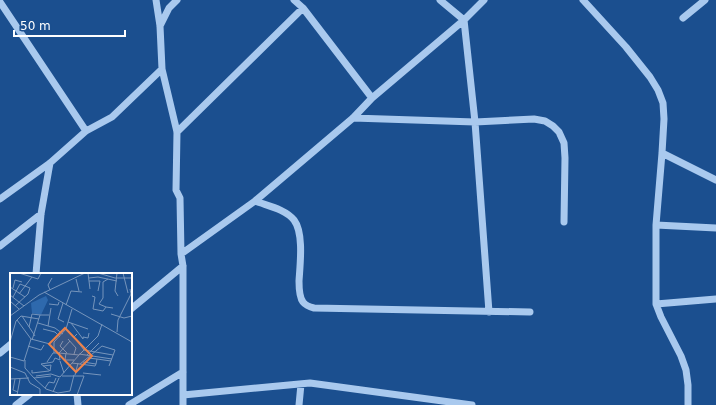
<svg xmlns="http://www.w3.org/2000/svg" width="716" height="405" font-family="'DejaVu Sans',sans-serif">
	<rect width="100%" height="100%" fill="#1b4f8f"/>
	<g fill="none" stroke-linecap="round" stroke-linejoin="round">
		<path stroke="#a9c9ee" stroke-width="7" d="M 156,0 L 160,26 L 162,69
			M 294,0 L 303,8
			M 440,0 L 464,20 L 484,0
			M 583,0 L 626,47 L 650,77 L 658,90 L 663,103 L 664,119 L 662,153 L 656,225 L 656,304 L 661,317 L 681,356 L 686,370 L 688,385 L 688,405
			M 0,2 L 86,131
			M 683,18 L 705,0
			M 464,20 L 475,122 L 489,312
			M 160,26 L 169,8 L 177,0
			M 353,118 L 475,122 L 534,119 L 545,121 L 553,126 L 559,132 L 564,143 L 565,158 L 564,222
			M 177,132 L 303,8 L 372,98
			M 662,153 L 716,180
			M 0,199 L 50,163 L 86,131 L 112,117 L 162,69 L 177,132 L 176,190 L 180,198 L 181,254 L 255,201 L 353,118 L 372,98 L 464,20
			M 255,201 C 268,206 285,209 294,220 C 304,233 300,265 299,281 C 299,288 299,297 303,302 C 306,306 310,307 314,308 L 530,312
			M 656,225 L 716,228
			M 0,246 L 41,214
			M 181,254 L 183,266 L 183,405
			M 36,274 L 41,214 L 50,163
			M 656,304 L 716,299
			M 131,309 L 183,266
			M 0,353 L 11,344
			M 77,394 L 78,405
			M 183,395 L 310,383 L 472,405
			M 16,405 L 30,394
			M 129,405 L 183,372
			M 299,405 L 301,384"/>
	</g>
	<g transform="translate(10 273)">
		<rect width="122" height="122" fill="#1b4f8f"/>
		<path d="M 36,23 L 38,27 L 31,42 L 22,40 L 21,30 Z" fill="#2e69ad"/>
		<path fill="none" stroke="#7695bc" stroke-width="1" d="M 9,0 L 28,6 L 31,0M 78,0 L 80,16M 88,0 L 105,5 L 122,5M 107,0 L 105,18 L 108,23M 113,0 L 118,20M 79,5 L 88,4 L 107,8M 66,6 L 69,18M 79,8 L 90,8 L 88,18M 0,14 L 15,24M 3,15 L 5,7 L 12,9M 40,17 L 38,12 L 42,5M 34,19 L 122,69M 9,21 L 22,4M 0,22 L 14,33M 82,23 L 85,24 L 83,36 L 93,38 L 96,34 L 103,35M 3,24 L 10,11 L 20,15 L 18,21 L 5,33M 0,28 L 9,36M 53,30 L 48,46 L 54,49M 39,31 L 48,32 L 49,29M 56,32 L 61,18 L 72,19M 96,34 L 89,31 L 93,25 L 93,9 L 98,6M 62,36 L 56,56 L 64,64 L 67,61M 101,41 L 114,45 L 122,43M 0,43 L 29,22 L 75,0M 12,43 L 25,63M 7,47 L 21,66 L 40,71M 58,49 L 78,56M 28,50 L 45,55 L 53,61M 61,50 L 73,66 L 73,64 L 78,65 L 79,60M 38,53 L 41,35M 19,54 L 22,41 L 30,42M 33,56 L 45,59 L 50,64M 107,59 L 108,47 L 121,21 L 120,16M 64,64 L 74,77M 58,66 L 66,75 L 64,81M 22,67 L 30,42 L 39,42M 53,68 L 50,73 L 57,80M 0,69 L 6,48 L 11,43 L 29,46M 18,73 L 31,77 L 34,72M 74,77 L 103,82M 44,80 L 44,69 L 56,56M 49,80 L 69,82 L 62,90 L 85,93 L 86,91M 49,80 L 60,68M 56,80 L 55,87 L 64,87M 69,81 L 102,86M 69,82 L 88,63 L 92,51M 77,82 L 89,70M 0,84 L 14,88 L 21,66M 87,86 L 101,88M 15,87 L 15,95 L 24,105 L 41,103M 50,88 L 54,100M 37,89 L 43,80 L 49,80 L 50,87 L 45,85 L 43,89 L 31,91 L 40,98M 73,89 L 86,91 L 87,86 L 78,85M 70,91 L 92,73 L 105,77 L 99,93M 33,93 L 41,92 L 40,98M 0,94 L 15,100 L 20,110 L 30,116 L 30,122M 22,97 L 22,100 L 39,98M 73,100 L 91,102M 65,102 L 68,90M 26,103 L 41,101 L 50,104 L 62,90M 52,103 L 74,103 L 67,122M 24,105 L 36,116 L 48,120 L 60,118 L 64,102M 0,106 L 19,105M 5,106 L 3,117 L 8,119M 35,115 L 39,109 L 44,110 L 46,105M 43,119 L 49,105M 7,122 L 10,106"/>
		<path fill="#ee8249" fill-opacity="0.15" stroke="#ee8249" stroke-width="2" d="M 55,55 L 82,83 L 66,99 L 39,71 Z"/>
		<rect width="122" height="122" fill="none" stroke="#fff" stroke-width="2"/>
	</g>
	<path d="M14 30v6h111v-6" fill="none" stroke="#ffffff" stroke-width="2"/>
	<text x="20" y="30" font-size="12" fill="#ffffff" stroke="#1b4f8f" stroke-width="3" paint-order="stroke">50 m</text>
</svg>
